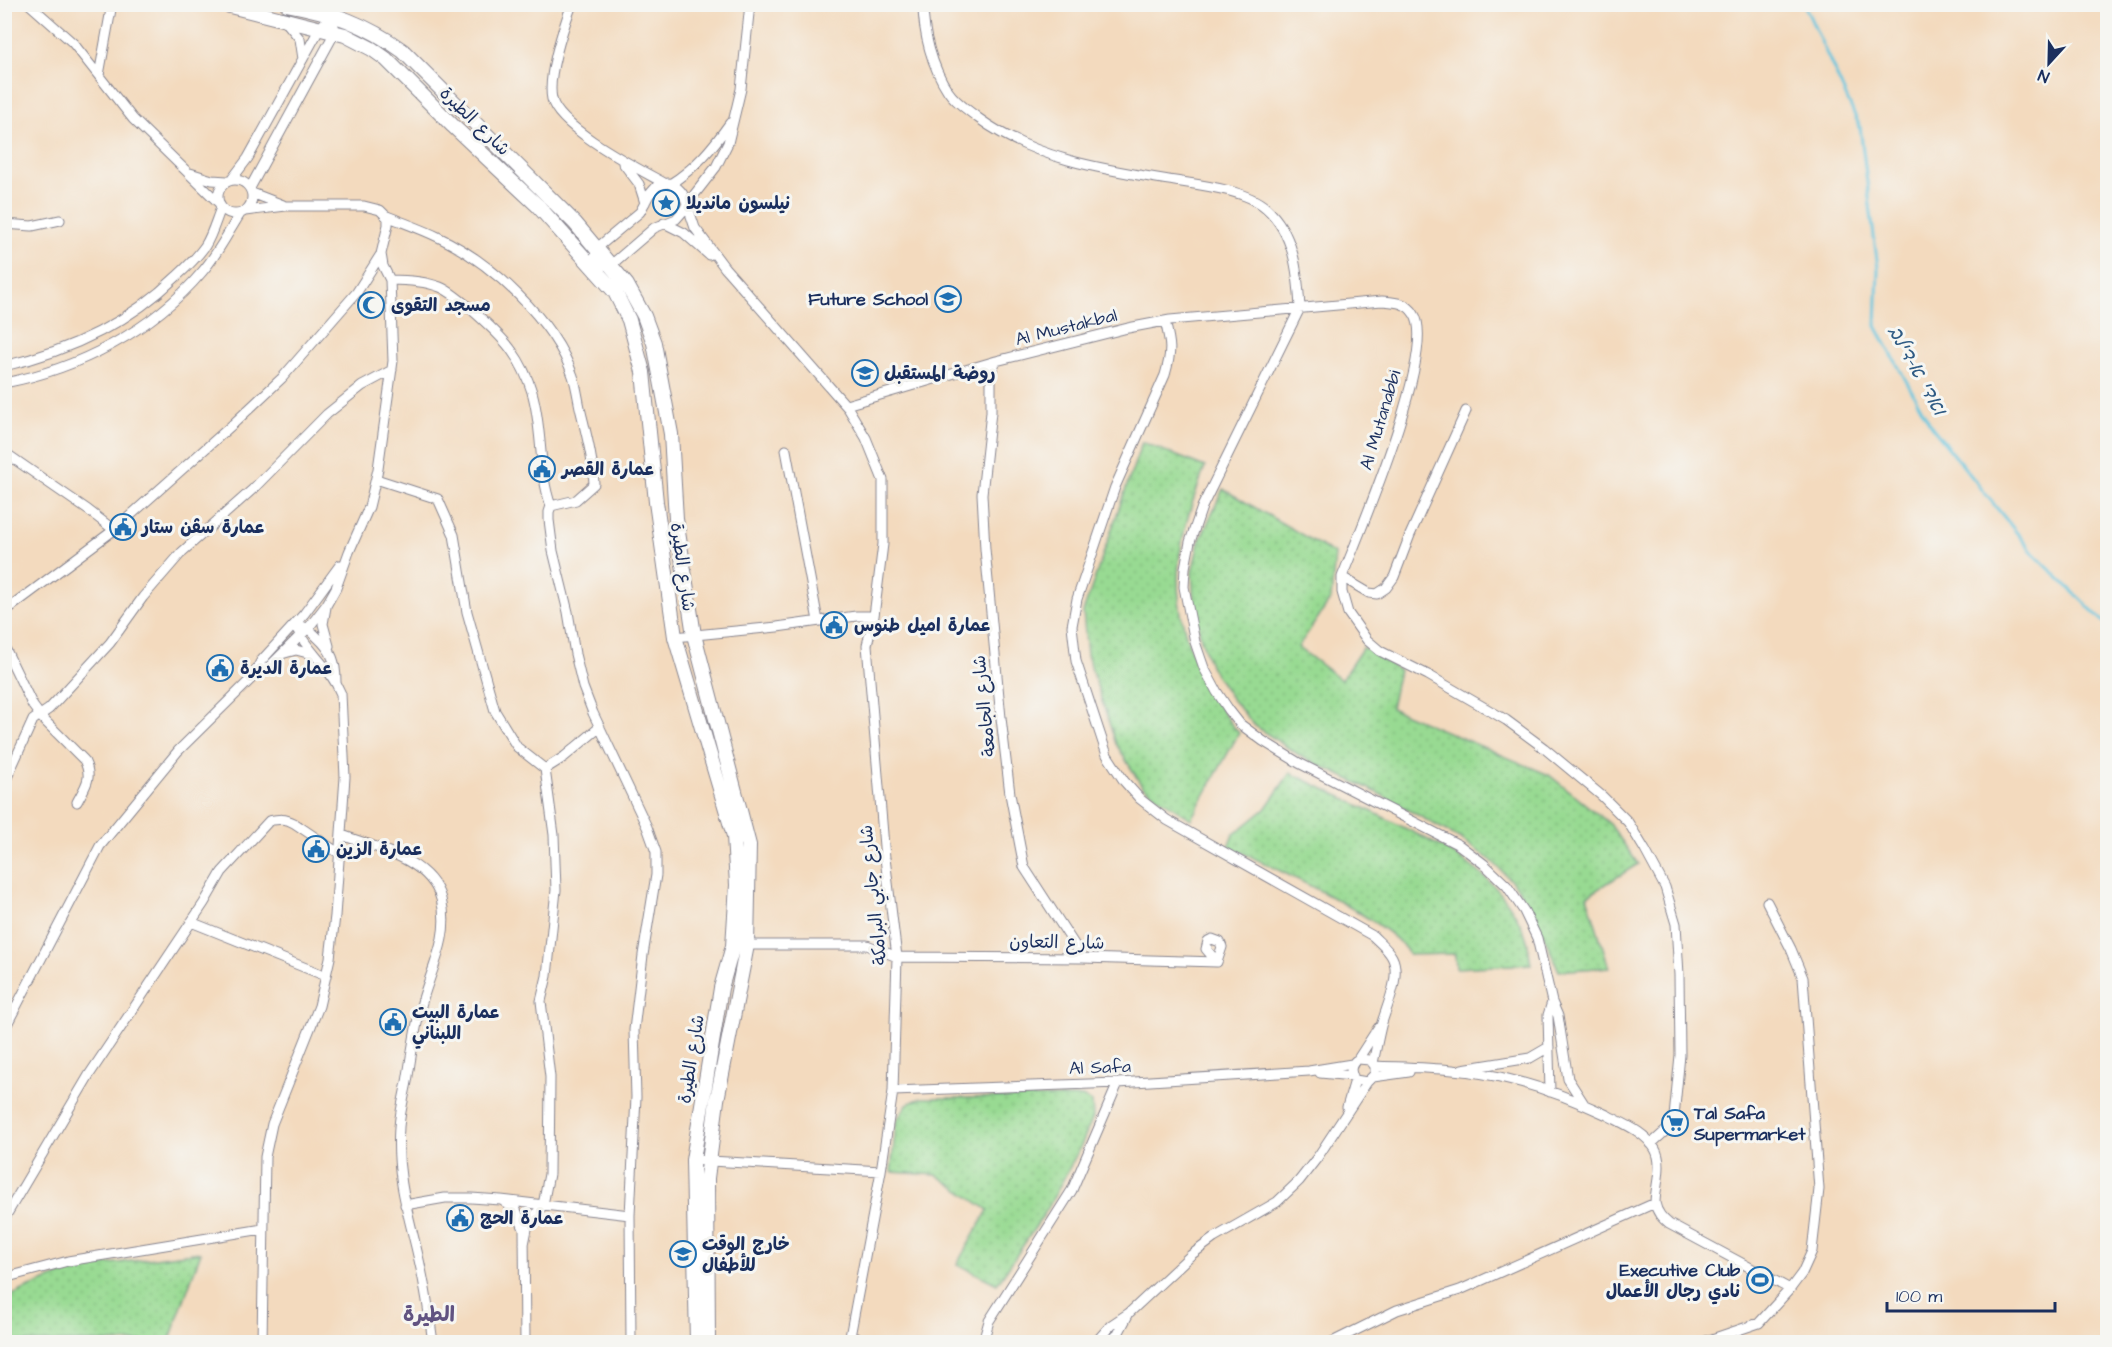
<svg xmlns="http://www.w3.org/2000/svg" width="2112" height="1347" font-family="'Architects Daughter','Playpen Sans Arabic','Playpen Sans Hebrew',sans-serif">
	<defs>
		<pattern id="grass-dots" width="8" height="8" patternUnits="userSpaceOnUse" patternTransform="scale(1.5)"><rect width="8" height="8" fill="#98da92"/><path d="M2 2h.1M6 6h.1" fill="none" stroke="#82bb80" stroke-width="1.8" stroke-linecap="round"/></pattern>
	</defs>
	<rect width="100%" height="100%" fill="#f6f6f2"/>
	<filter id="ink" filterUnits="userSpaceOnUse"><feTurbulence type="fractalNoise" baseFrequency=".0167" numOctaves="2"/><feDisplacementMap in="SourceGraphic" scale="12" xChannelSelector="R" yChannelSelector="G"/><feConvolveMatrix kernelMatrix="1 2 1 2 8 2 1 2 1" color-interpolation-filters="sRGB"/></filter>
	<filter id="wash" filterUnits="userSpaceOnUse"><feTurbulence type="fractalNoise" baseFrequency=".008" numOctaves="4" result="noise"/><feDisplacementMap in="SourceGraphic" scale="24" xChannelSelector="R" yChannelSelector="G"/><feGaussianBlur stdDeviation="1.35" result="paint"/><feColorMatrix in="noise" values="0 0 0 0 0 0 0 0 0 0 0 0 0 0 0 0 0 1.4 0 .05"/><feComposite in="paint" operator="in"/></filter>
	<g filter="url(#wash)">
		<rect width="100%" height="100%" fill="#f3dabe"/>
		<path fill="url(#grass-dots)" stroke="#5a8478" stroke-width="1.5" d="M 1142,442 L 1205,467 C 1178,539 1165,590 1196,663 C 1208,689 1220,712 1239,733 L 1191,819 L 1142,786 L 1116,744 L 1087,655 L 1083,612 Z
			M 1223,489 L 1335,554 L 1331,599 L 1298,647 L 1341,680 L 1363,647 L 1399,670 L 1391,708 L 1549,775 L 1610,824 L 1638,864 L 1587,896 L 1609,967 L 1559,971 L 1534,913 L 1517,887 L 1492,861 L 1459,838 L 1376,792 L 1302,757 L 1255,726 L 1231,698 L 1211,668 L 1201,639 L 1194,605 L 1192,572 L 1199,542 Z
			M 1290,773 C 1329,791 1368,809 1407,829 C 1458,855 1504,879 1526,937 C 1529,945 1529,955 1531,964 L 1456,968 L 1455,954 L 1409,955 C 1396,922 1265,864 1228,846 L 1233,835 L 1265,809 Z
			M 1082,1097 L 1092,1102 L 1093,1117 L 1081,1146 L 1047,1210 L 997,1284 L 957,1264 L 988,1210 L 937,1175 L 891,1172 L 896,1122 L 907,1104 L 921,1098 Z
			M 201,1252 L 169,1342 L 5,1342 L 5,1299 L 25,1289 L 79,1268 Z"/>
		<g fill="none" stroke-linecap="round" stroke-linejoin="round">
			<path stroke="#5fc3dd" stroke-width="3" d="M 1804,4 L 1860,127 L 1878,268 L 1876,326 L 1931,426 L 2033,553 L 2108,626"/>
		</g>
	</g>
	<g filter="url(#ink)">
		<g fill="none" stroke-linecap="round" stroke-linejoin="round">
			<defs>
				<path id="street" d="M 29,4 L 73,43 L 133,119 L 219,203
					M 572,4 C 564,26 547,76 552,99 C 558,128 639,169 664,183
					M 750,4 L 741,89 L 728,143 L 716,167 L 687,204 L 695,228 L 725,268 L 848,408 L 866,438 L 883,480 L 883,544 L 874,616 L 867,645 L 885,858 L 897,957 L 893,1091 L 881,1171 L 849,1342
					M 923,4 C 923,33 932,67 948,91 C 955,102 968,110 978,118 C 1035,160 1107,170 1175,181 C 1201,185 1246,190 1266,208 C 1294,233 1298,272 1300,308 L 1202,507 L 1190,542 L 1185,568 L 1184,587 L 1195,642 L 1204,668 L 1217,692 L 1229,710 L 1240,724 L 1263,741 L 1299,763 L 1459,845 L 1484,864 L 1507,886 L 1524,911 L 1537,938 L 1552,1002 L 1558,1016 L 1568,1079 L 1584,1104
					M 286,22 L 300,39 L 303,59
					M 99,75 L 112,4
					M 623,163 L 639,184 L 645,203
					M 190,173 L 212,180 L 227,181
					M 232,179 L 248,158 L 320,28 L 332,14
					M218 197a17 17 0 1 1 34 0a17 17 0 1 1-34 0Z
					M 668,183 C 679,187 684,193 687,204 L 684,210 L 676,219 L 654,228 L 611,265 L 593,266 L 597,248 L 640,212 L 649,195 L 657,186 Z
					M 670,184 C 696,168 713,147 730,123
					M 250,188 L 335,32 L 332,14
					M 252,193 L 283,205
					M 387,216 C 404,223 422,229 438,237 C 491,262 554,320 573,376 C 577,388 578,400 581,412 C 587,437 593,459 594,484 L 576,500 L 551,506
					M 664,223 L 684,233 L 709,255
					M 4,224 L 32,226 L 60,220
					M 390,280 C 406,280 424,281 440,287 C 456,293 502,336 512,351 C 520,362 528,379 532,392 C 543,429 538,470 551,506 L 549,512 L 549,520 L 553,551 L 568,612 L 575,654 L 583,687 L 593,713 L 647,827 L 656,852 L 656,875 L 643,955 L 634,1030 L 636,1097 L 630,1215 L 631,1342
					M 1165,321 C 1171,345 1172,351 1165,375 L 1115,487 L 1077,599 L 1072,626 L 1076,661 L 1107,755 L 1124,781 L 1140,799 L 1167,820 L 1373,936 C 1380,943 1388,949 1392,957 C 1402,976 1386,1007 1381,1026 C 1378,1038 1376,1050 1373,1063
					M 996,361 L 991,372 L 991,412 L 982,494 L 985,549 L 1001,718 L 1010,794 L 1024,867 L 1083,958
					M 4,366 C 70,351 129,323 177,276 C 187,267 197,257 205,246 C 212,235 216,220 221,208
					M 4,383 C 79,369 153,330 202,272 C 217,255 228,233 240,214
					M 846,405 L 996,361 L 1128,328 L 1170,320 L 1382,301 C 1394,302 1407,302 1414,314 C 1438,349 1359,534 1342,577 L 1342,592 L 1348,613 L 1367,640 L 1380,651 L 1428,675 L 1506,720 L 1544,748 L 1602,796 L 1628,822 L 1645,850 L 1665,887 L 1676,924 L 1679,975 L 1680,1055 L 1674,1117 L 1670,1127 L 1651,1144
					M 786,450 L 818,621
					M 4,452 L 88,510 L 114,530
					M 376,479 L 438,499 L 454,535 L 467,612 L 495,711 L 517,747 L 545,769 L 554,835 L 556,890 L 547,976 L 541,1001 L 550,1077 L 549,1174 L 543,1205 L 528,1224 L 524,1244
					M 1342,577 L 1369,593 L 1377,594 L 1386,588 L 1394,577 L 1410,535 L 1466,411
					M 326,607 L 323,624 L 329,646
					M 4,612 L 114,530 L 232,425 L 282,378 L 357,292 L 381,254
					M 302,626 C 309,628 313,633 318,638 C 332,651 336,662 336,682
					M 675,637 L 777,627 L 856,616 L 874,616
					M 4,646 L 33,706 L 42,718 L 84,760 C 93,778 86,785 77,802
					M 285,653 L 296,650 L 315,655
					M 253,676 L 261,661 L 304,614 L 340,565
					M 545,769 L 564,757 L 600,727
					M 4,784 L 33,720 L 49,709 L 110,643 L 143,597 L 182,552 L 253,489 L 327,414 L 362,386 L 392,370
					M 342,835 C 376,848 430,859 441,899 C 452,938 428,974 420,1010 C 414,1034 411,1058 407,1082 C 404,1097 400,1112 399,1127 C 395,1186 414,1228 424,1284 C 428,1303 430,1323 433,1342
					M 191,922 L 326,976
					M 744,945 L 867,945 L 897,957 L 1083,958 L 1217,962 L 1222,947 L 1220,942 L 1212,939 L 1208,941 L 1206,949 L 1217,962
					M 4,1030 L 100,846 L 178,751 L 252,678 L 270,666 L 310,626 L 327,604 L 336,588 L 349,552 L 369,507 L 378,469 L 393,361 L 390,280 L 383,266 L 381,254 L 388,225 L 388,218 L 380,210 L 364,206 L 286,206 L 245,211
					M 1358,1059 L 1378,1028
					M 1375,1066 C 1418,1068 1465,1068 1508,1079 C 1542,1087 1575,1100 1607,1115 C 1624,1124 1645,1132 1655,1149 C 1664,1164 1655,1187 1655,1203 C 1657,1213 1662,1218 1669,1224 L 1790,1289 L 1802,1273 L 1812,1251 L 1819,1189 L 1803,978 L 1791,949 L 1767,902
					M 1462,1069 L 1530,1058 L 1549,1047
					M 1320,1073 L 1353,1076
					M 1373,1077 L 1409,1072
					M 893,1091 L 1118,1083 L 1309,1071 L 1352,1064
					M 1550,1092 L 1548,1015 L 1552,1002
					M 1347,1107 L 1355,1080
					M 693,1160 L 881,1171
					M 503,1201 L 516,1210 L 524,1229 L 525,1342
					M 405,1205 L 445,1198 L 471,1198 L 501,1200 L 630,1215
					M 4,1219 L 89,1075 L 204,903 L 222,872 L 269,821 C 279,819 285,818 294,823 L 340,854
					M 4,1278 L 68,1261 L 263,1229
					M 850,1337 L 878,1342
					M 262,1342 L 265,1157 L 272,1124 L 319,1006 L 330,958 L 335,916 L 345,777 L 341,694 C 329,664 305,651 295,624
					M 983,1342 L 989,1321 L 1072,1190 L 1118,1083
					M 1096,1342 L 1111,1325 L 1129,1313 L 1191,1255 L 1214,1238 L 1277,1202 L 1299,1181 L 1317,1158 L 1367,1082 L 1375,1074 L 1375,1066 L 1370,1060 L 1358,1059 C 1350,1064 1349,1072 1355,1080 L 1367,1082
					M 1110,1342 L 1118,1334 L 1128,1315
					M 1332,1342 L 1397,1310 L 1460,1290 L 1655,1203
					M 1703,1342 L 1759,1323 L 1790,1289"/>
				<path id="secondary" d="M 222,4 L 345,35 L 372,49 L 386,59 L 453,126 L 538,206 L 615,292 L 629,320 L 643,372 L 656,502 L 675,637 L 734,836 L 737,885 L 733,946 L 721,988 L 693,1160 L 697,1342
					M 287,4 C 332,12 366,24 403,51 L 575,223 L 627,285 L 644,316 L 654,343 L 671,434 L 676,519 L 694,635 L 749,845 L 747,945 L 717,1100 L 707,1178 L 708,1342"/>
			</defs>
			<use href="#street" stroke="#87848e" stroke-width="11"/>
			<use href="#secondary" stroke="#87848e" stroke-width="16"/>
			<use href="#street" stroke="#fff" stroke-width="9"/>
			<use href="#secondary" stroke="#fff" stroke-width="14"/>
		</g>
	</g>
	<defs>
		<symbol id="sight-ring" viewBox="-11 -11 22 22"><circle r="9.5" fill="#f6f6f2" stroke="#1f6fb2" stroke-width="1.5"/><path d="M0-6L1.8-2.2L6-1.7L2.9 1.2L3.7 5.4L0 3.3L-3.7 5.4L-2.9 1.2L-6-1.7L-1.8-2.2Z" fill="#1f6fb2"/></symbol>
		<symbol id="school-ring" viewBox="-11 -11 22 22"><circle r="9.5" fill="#f6f6f2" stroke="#1f6fb2" stroke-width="1.5"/><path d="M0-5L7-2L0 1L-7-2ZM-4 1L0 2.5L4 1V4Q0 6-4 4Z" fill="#1f6fb2"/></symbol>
		<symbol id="mosque-ring" viewBox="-11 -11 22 22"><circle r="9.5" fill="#f6f6f2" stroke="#1f6fb2" stroke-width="1.5"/><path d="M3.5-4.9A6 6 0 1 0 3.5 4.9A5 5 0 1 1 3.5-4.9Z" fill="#1f6fb2"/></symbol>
		<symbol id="civic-ring" viewBox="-11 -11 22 22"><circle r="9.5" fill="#f6f6f2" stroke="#1f6fb2" stroke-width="1.5"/><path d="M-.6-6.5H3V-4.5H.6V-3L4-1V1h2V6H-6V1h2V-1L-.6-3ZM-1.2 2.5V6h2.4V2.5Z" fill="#1f6fb2"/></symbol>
		<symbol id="supermarket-ring" viewBox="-11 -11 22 22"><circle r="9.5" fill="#f6f6f2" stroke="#1f6fb2" stroke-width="1.5"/><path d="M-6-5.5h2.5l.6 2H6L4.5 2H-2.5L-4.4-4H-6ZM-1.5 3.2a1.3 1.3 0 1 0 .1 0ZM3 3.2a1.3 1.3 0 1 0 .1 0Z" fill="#1f6fb2"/></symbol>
		<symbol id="stadium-ring" viewBox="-11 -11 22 22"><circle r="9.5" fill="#f6f6f2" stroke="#1f6fb2" stroke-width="1.5"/><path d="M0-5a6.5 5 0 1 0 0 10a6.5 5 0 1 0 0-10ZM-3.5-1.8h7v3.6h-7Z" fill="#1f6fb2"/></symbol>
	</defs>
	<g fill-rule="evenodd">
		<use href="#sight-ring" x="651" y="188" width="30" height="30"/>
		<use href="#school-ring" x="933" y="284" width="30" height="30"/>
		<use href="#mosque-ring" x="356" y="290" width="30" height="30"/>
		<use href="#school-ring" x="850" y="358" width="30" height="30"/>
		<use href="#civic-ring" x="527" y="454" width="30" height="30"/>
		<use href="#civic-ring" x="108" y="512" width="30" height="30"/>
		<use href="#civic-ring" x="819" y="610" width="30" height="30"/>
		<use href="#civic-ring" x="205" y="653" width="30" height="30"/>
		<use href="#civic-ring" x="301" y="834" width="30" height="30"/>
		<use href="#civic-ring" x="378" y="1007" width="30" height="30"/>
		<use href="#supermarket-ring" x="1660" y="1108" width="30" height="30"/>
		<use href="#civic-ring" x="445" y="1203" width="30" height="30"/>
		<use href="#school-ring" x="668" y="1239" width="30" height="30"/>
		<use href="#stadium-ring" x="1745" y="1265" width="30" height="30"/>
	</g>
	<g text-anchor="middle" stroke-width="6" stroke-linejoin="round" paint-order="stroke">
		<g font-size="18" fill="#1b2f5e" stroke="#f6f6f2">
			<text transform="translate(475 121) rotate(44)" y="6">شارع الطيرة</text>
			<text transform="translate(1066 327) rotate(-14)" y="6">Al Mustakbal</text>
			<text transform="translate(1380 420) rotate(-73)" y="6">Al Mutanabbi</text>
			<text transform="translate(683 567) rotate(82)" y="6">شارع الطيرة</text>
			<text transform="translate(984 706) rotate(-96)" y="6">شارع الجامعة</text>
			<text transform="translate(873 895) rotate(-96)" y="6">شارع جابي البرامكة</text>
			<text transform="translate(1057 942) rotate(1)" y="6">شارع التعاون</text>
			<text transform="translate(691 1059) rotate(-81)" y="6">شارع الطيرة</text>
			<text transform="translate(1100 1067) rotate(-2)" y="6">Al Safa</text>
		</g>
		<g font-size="18" font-weight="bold" fill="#1b2f5e" stroke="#f6f6f2" text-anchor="start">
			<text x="686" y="209">نيلسون مانديلا</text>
			<text x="928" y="305" text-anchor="end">Future School</text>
			<text x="391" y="311">مسجد التقوى</text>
			<text x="884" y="379">روضة المستقبل</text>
			<text x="562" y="475">عمارة القصر</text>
			<text x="142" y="533">عمارة سڤن ستار</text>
			<text x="854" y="631">عمارة اميل طنوس</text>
			<text x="240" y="674">عمارة الديرة</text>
			<text x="336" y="855">عمارة الزين</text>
			<text x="412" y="1018">عمارة البيت<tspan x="412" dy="21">اللبناني</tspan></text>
			<text x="1694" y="1119">Tal Safa<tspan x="1694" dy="21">Supermarket</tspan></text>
			<text x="480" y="1224">عمارة الحج</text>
			<text x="702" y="1250">خارج الوقت<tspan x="702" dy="21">للأطفال</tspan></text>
			<text x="1740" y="1276" text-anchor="end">Executive Club<tspan x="1740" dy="21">نادي رجال الأعمال</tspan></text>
		</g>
		<g font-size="20" font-style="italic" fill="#2f5b84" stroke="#f6f6f2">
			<text transform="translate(1918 370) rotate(61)" y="7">ואדי א-דילב</text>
		</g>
		<g font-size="21" font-weight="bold" fill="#615381" stroke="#f6f6f2">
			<text x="429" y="1321">الطيرة</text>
		</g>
	</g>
	<rect width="2112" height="1347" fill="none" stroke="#f6f6f2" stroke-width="24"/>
	<g transform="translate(2049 63) rotate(202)" stroke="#f6f6f2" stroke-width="4.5" paint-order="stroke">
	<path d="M0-4.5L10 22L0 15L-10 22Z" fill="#1b2f5e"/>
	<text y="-9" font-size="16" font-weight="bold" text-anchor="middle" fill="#1b2f5e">N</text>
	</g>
	<path d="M1887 1302v9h168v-9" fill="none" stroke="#1b2f5e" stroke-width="3"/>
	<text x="1896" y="1302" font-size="18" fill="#1b2f5e" stroke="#f6f6f2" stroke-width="4.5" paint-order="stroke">100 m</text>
</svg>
